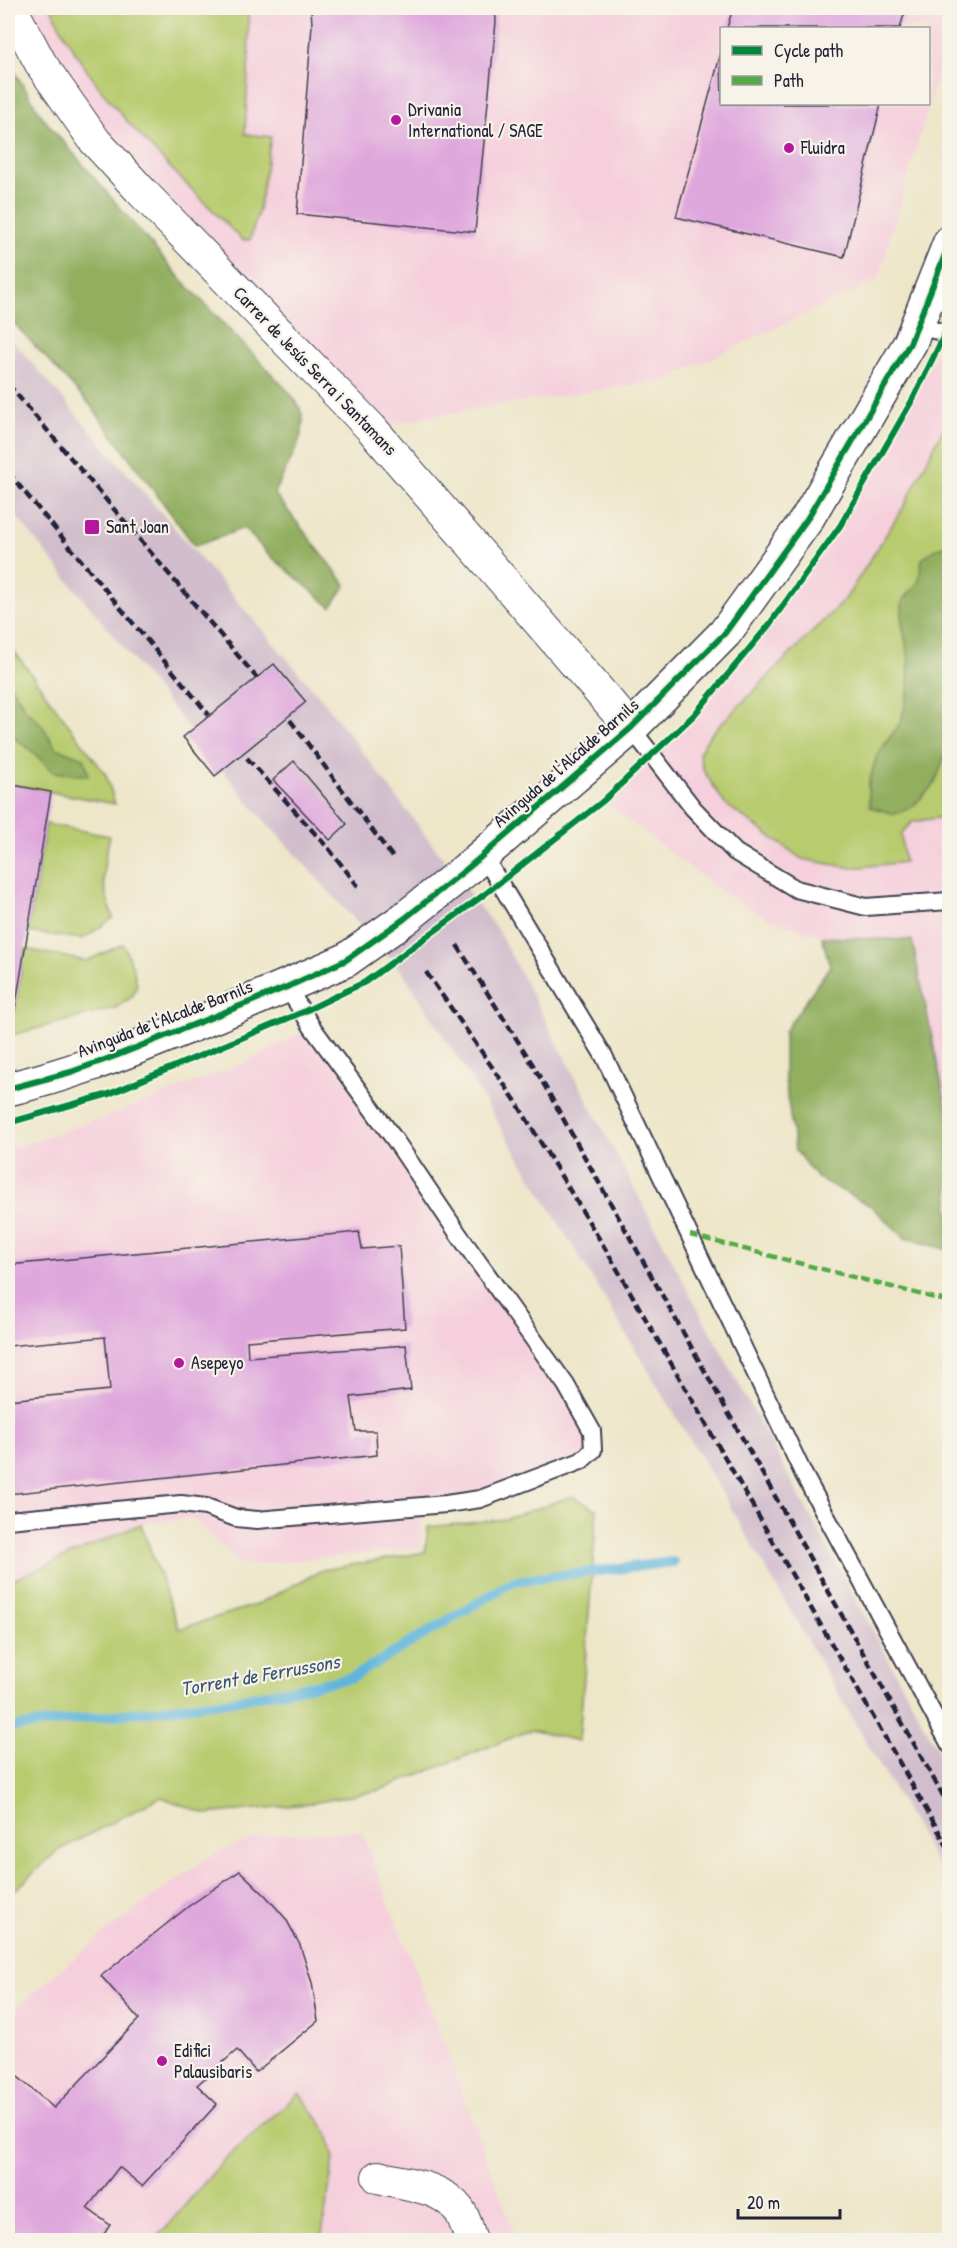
<svg xmlns="http://www.w3.org/2000/svg" width="957" height="2248" font-family="'Patrick Hand',sans-serif">
	<rect width="100%" height="100%" fill="#f7f3e8"/>
	<filter id="ink" filterUnits="userSpaceOnUse"><feTurbulence type="fractalNoise" baseFrequency=".0167" numOctaves="2"/><feDisplacementMap in="SourceGraphic" scale="12" xChannelSelector="R" yChannelSelector="G"/><feConvolveMatrix kernelMatrix="1 2 1 2 8 2 1 2 1" color-interpolation-filters="sRGB"/></filter>
	<filter id="wash" filterUnits="userSpaceOnUse"><feTurbulence type="fractalNoise" baseFrequency=".008" numOctaves="4" result="noise"/><feDisplacementMap in="SourceGraphic" scale="24" xChannelSelector="R" yChannelSelector="G"/><feGaussianBlur stdDeviation="1.35" result="paint"/><feColorMatrix in="noise" values="0 0 0 0 0 0 0 0 0 0 0 0 0 0 0 0 0 1.4 0 .05"/><feComposite in="paint" operator="in"/></filter>
	<g filter="url(#wash)">
		<rect width="100%" height="100%" fill="#ede6c9"/>
		<path fill="#f5cfdc" fill-rule="evenodd" d="M 14,8 L 949,8 L 950,32 L 878,280 L 665,380 L 468,410 L 371,428 L 142,192 ZM 722,28 L 928,28 L 928,104 L 722,104 Z
			M 949,329 L 949,1120 L 948,1120 L 855,939 L 822,937 L 764,917 L 725,894 L 603,801 L 694,715 L 769,625 L 840,526 L 914,397 Z
			M 312,1027 L 566,1385 L 593,1450 L 512,1488 L 421,1506 L 422,1548 L 243,1566 L 192,1518 L 141,1524 L 8,1582 L 8,1149 L 117,1113 L 248,1061 Z
			M 361,1831 L 450,2059 L 517,2240 L 8,2240 L 8,2017 L 30,1996 L 109,1929 L 213,1854 L 263,1835 Z"/>
		<path fill="#d1bdcc" d="M 8,335 L 326,704 L 498,931 L 699,1311 L 949,1771 L 949,1885 L 717,1484 L 480,1093 L 404,974 L 255,810 L 8,506 Z"/>
		<path fill="#b8cb6e" stroke="#6d7654" stroke-width="1.5" d="M 51,8 L 248,8 L 249,53 L 245,134 L 271,137 L 259,209 L 250,240 L 242,240 C 173,169 93,100 51,8 Z
			M 949,417 L 949,816 L 912,822 L 901,834 L 904,862 L 852,868 L 802,859 L 725,804 L 703,770 L 699,753 L 709,736 L 846,598 L 903,508 Z
			M 8,643 L 106,775 L 115,804 L 8,784 Z
			M 46,824 L 110,836 C 101,874 101,881 113,918 L 83,939 L 28,932 Z
			M 123,944 L 133,967 L 137,986 L 132,997 L 115,1008 L 8,1036 L 8,1014 L 14,1015 L 25,949 L 86,961 Z
			M 572,1496 L 597,1510 L 579,1741 L 531,1730 L 380,1790 L 308,1804 L 206,1814 L 161,1797 L 57,1851 L 8,1897 L 8,1582 L 141,1524 L 179,1629 L 258,1604 L 322,1570 L 425,1552 L 428,1527 L 506,1519 Z
			M 299,2093 L 328,2133 L 334,2158 L 321,2240 L 155,2240 L 223,2161 Z"/>
		<path fill="#92af61" stroke="#5a684e" stroke-width="1.5" d="M 8,61 L 43,118 L 181,279 L 290,393 C 297,402 303,411 303,423 C 302,443 283,474 274,493 L 346,585 L 331,607 L 268,554 L 244,528 L 195,546 L 91,406 L 8,317 Z
			M 949,544 L 949,744 L 935,783 L 912,807 L 895,814 L 870,807 L 868,786 L 877,755 L 901,722 L 908,693 L 909,659 L 902,623 L 902,602 L 919,581 L 922,559 L 934,550 Z
			M 8,681 L 26,710 L 41,724 L 56,748 L 84,758 L 89,776 L 53,772 L 32,751 L 8,733 Z
			M 822,937 L 912,940 L 949,1120 L 949,1250 L 905,1238 L 871,1206 L 816,1177 L 795,1150 L 784,1073 L 784,1032 L 830,966 Z"/>
		<g fill="none" stroke-linecap="round" stroke-linejoin="round">
			<path stroke="#5fb5dc" stroke-width="10" d="M 8,1728 L 231,1701 L 351,1678 L 514,1581 L 673,1562"/>
		</g>
		<g id="blocks">
			<path fill="#dfa8dd" d="M 311,8 L 495,8 L 496,22 L 475,232 L 297,214 L 312,25 Z
				M 733,8 L 906,8 L 900,28 L 727,28 Z
				M 721,53 L 722,104 L 881,104 L 844,257 L 676,217 Z
				M 274,664 L 306,702 L 215,776 L 183,737 Z
				M 294,761 L 347,824 L 330,840 L 273,780 Z
				M 8,784 L 51,792 L 14,1015 L 8,1014 Z
				M 359,1232 L 362,1249 L 399,1246 L 405,1328 L 247,1341 L 248,1357 L 406,1345 L 411,1390 L 351,1397 L 356,1431 L 376,1431 L 377,1455 L 8,1494 L 8,1400 L 110,1390 L 105,1337 L 8,1346 L 8,1265 Z
				M 240,1871 L 266,1896 L 286,1919 L 300,1945 L 312,1983 L 318,2021 L 256,2072 L 237,2050 L 197,2085 L 217,2104 L 142,2186 L 119,2167 L 87,2208 L 110,2225 L 100,2240 L 8,2240 L 8,2079 L 12,2072 L 54,2108 L 139,2019 L 101,1976 L 189,1906 Z"/>
		</g>
	</g>
	<g filter="url(#ink)">
		<use href="#blocks" fill-opacity="0" stroke="#403f50" stroke-width="1.5"/>
		<g fill="none" stroke-linecap="round" stroke-linejoin="round">
			<defs>
				<path id="service" d="M 917,326 L 950,334
					M 631,728 L 693,808 L 735,852 L 796,889 L 866,907 L 949,901
					M 483,855 L 604,1056 L 804,1475 L 950,1745
					M 8,1520 L 181,1504 L 206,1507 L 236,1518 L 257,1520 L 446,1504 L 480,1499 L 581,1461 L 593,1450 L 592,1431 L 566,1385 L 459,1235 L 395,1140 L 312,1027 L 287,987"/>
				<path id="minor" d="M 11,8 L 41,64 L 95,141 L 142,192 L 371,428 L 631,728
					M 378,2177 C 405,2184 441,2186 459,2210 C 465,2218 468,2231 471,2240"/>
				<path id="tertiary" d="M 468,868 L 631,728 L 725,633 L 807,519 L 910,343 L 950,242
					M 8,1089 C 64,1076 119,1055 173,1033 C 231,1010 289,985 346,960"/>
			</defs>
			<use href="#service" stroke="#403f50" stroke-width="20"/>
			<use href="#minor" stroke="#403f50" stroke-width="34"/>
			<use href="#tertiary" stroke="#403f50" stroke-width="36"/>
			<use href="#service" stroke="#fff" stroke-width="16"/>
			<use href="#minor" stroke="#fff" stroke-width="32"/>
			<use href="#tertiary" stroke="#fff" stroke-width="33"/>
			<path stroke="#22223b" stroke-width="4.5" stroke-dasharray="9 4.5" stroke-linecap="butt" d="M 8,384 L 257,678
				M 8,472 L 209,715
				M 290,720 L 394,859
				M 247,758 L 329,849 L 358,886
				M 457,945 L 533,1065 L 950,1808
				M 426,972 L 515,1100 L 612,1260 L 950,1851"/>
			<defs>
				<path id="tertiary-bridge" d="M 346,960 L 404,919 L 468,868"/>
			</defs>
			<use href="#tertiary-bridge" stroke="#403f50" stroke-width="36" stroke-linecap="butt"/>
			<use href="#tertiary-bridge" stroke="#fff" stroke-width="33"/>
			<path stroke="#53aa46" stroke-width="4.5" stroke-dasharray="9 4.5" stroke-linecap="butt" d="M 690,1235 L 950,1302"/>
			<defs>
				<path id="cycleway" d="M 8,1089 L 71,1072 L 118,1055 L 287,987 L 346,960 L 404,919 L 468,868 L 631,728 L 725,633 L 807,519 L 910,343 L 950,242
					M 8,1123 L 109,1094 L 303,1012 L 365,982 L 485,894 L 603,801 L 694,715 L 769,625 L 840,526 L 914,397 L 950,323"/>
			</defs>
			<use href="#cycleway" stroke="#f7f3e8" stroke-width="10"/>
			<use href="#cycleway" stroke="#00873e" stroke-width="6"/>
		</g>
	</g>
	<g fill="#b5179e" stroke="#f7f3e8" stroke-width="2">
		<circle cx="396" cy="120" r="6"/>
		<circle cx="789" cy="148" r="6"/>
		<rect x="84" y="519" width="16" height="16" rx="3"/>
		<circle cx="179" cy="1363" r="6"/>
		<circle cx="162" cy="2061" r="6"/>
	</g>
	<g text-anchor="middle" stroke-width="4.5" stroke-linejoin="round" paint-order="stroke">
		<g font-size="18" fill="#22223b" stroke="#f7f3e8" text-anchor="start">
			<text x="408" y="116">Drivania<tspan x="408" dy="21">International / SAGE</tspan></text>
			<text x="801" y="154">Fluidra</text>
			<text x="106" y="533">Sant Joan</text>
			<text x="191" y="1369">Asepeyo</text>
			<text x="174" y="2057">Edifici<tspan x="174" dy="21">Palausibaris</tspan></text>
		</g>
		<g font-size="18" fill="#22223b" stroke="#f7f3e8">
			<text transform="translate(315 371) rotate(46)" y="6">Carrer de Jesús Serra i Santamans</text>
			<text transform="translate(566 763) rotate(-41)" y="6">Avinguda de l'Alcalde Barnils</text>
			<text transform="translate(165 1019) rotate(-21)" y="6">Avinguda de l'Alcalde Barnils</text>
		</g>
		<g font-size="20" font-style="italic" fill="#375573" stroke="#f7f3e8">
			<text transform="translate(260 1675) rotate(-10)" y="7">Torrent de Ferrussons</text>
		</g>
	</g>
	<rect width="957" height="2248" fill="none" stroke="#f7f3e8" stroke-width="30"/>
	<rect x="720" y="27" width="210" height="78" fill="#f7f3e8" stroke="#a29fa3" stroke-width="1.5"/>
	<rect x="732" y="46" width="30" height="9" fill="#00873e" stroke="#a29fa3" stroke-width="1.5"/>
	<text x="774" y="57" font-size="18" fill="#22223b">Cycle path</text>
	<rect x="732" y="76" width="30" height="9" fill="#53aa46" stroke="#a29fa3" stroke-width="1.5"/>
	<text x="774" y="87" font-size="18" fill="#22223b">Path</text>
	<path d="M738 2209v9h102v-9" fill="none" stroke="#22223b" stroke-width="3"/>
	<text x="747" y="2209" font-size="18" fill="#22223b" stroke="#f7f3e8" stroke-width="4.5" paint-order="stroke">20 m</text>
</svg>
